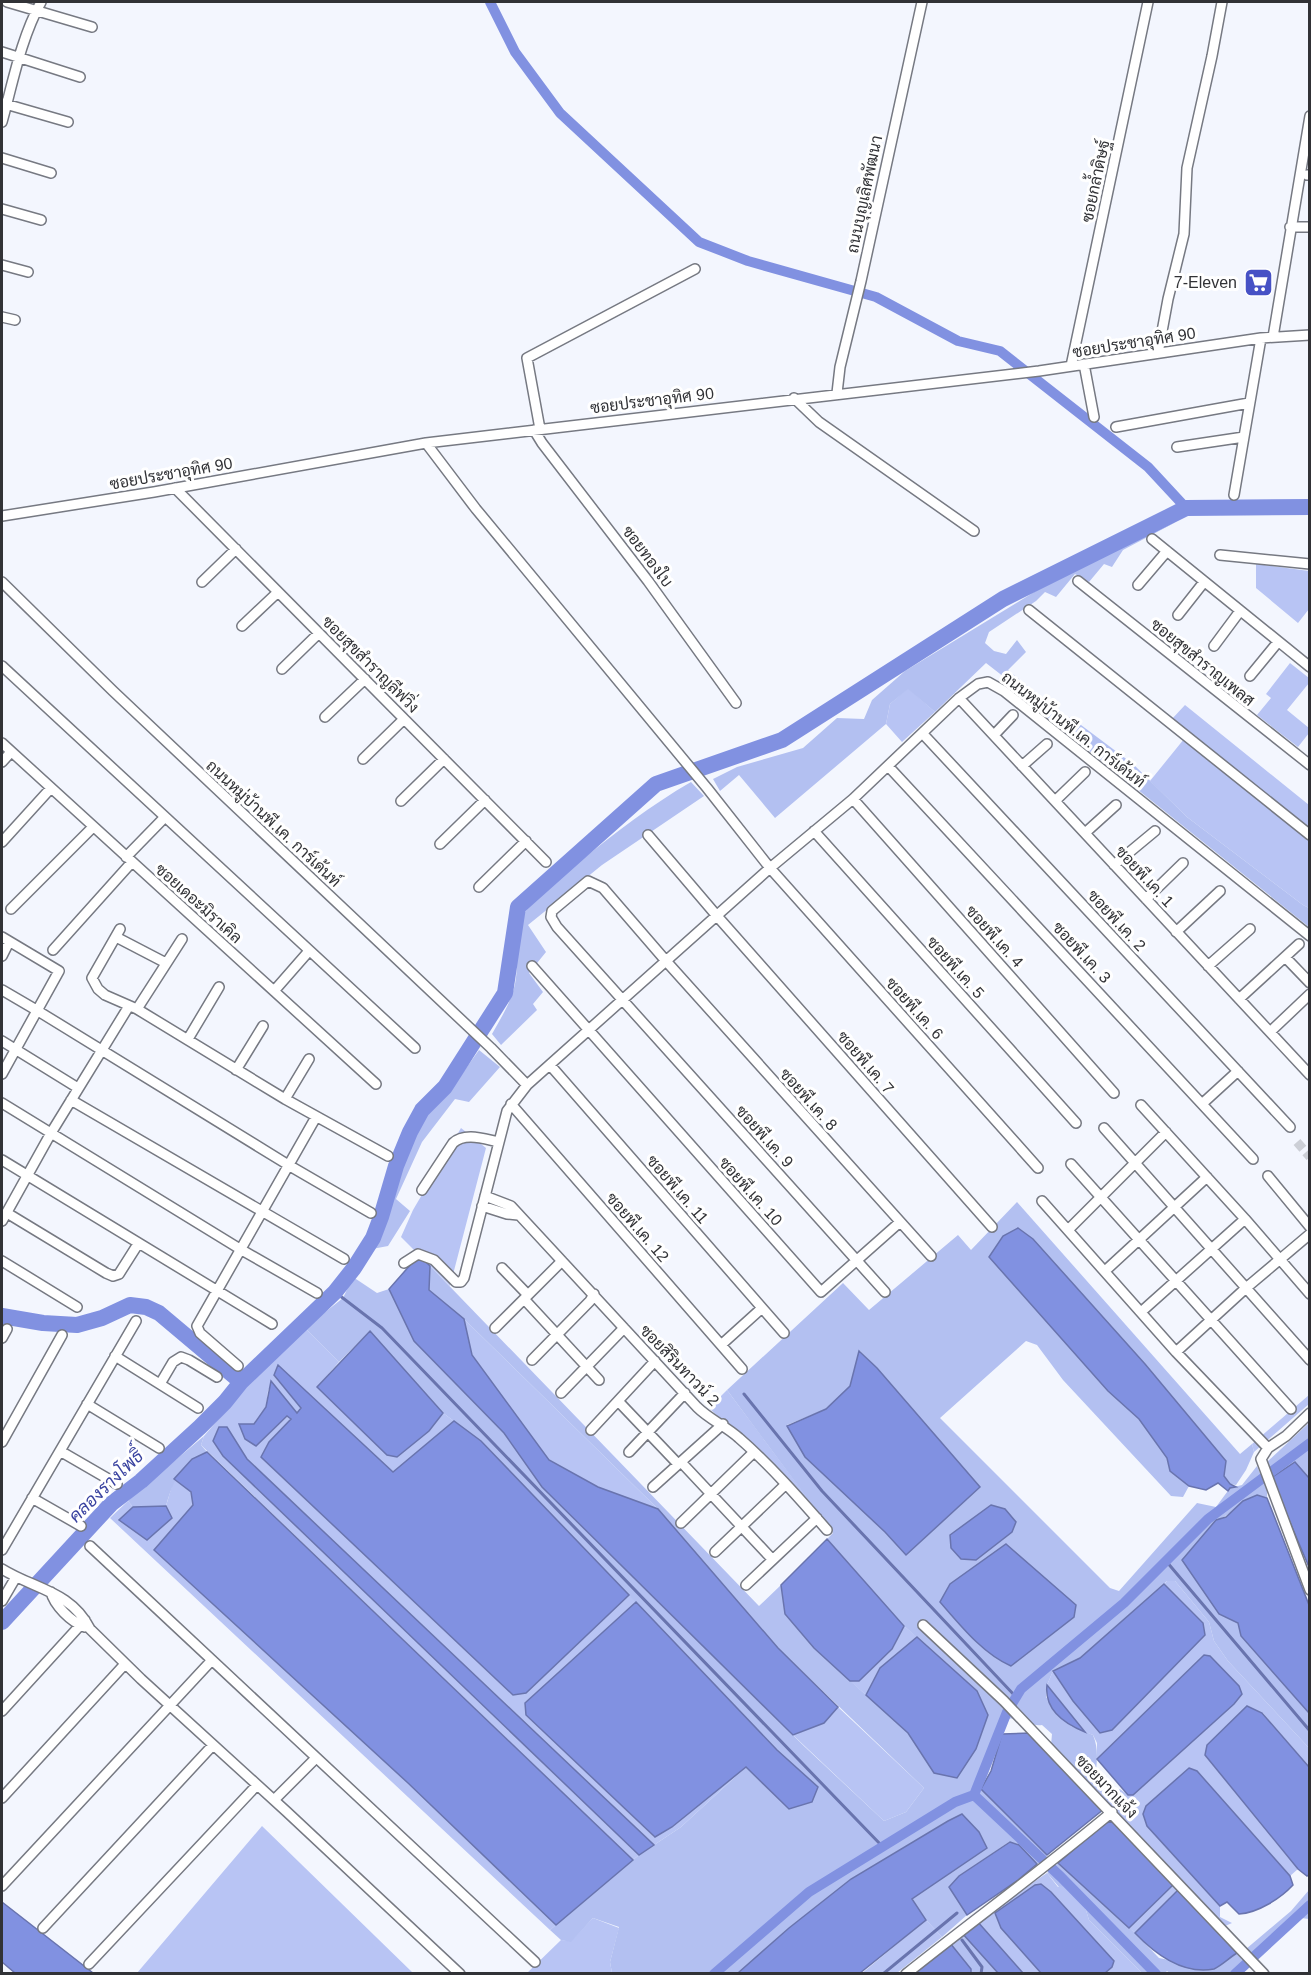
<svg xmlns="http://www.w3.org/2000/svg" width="1311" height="1975" font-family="Arial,Sarabun,sans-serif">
	<rect width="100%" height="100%" fill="#f3f6fe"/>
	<path fill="#b8c4f4" d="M 1256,564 L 1309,571 L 1309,609 L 1298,623 L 1256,588 Z
		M 1290,663 L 1309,678 L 1309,683 L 1287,710 L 1309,728 L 1309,733 L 1298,747 L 1257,715 L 1271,698 L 1266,694 Z
		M 908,688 L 935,712 L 902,742 L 886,724 L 890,704 Z
		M 1185,705 L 1309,805 L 1309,830 L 1171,720 Z
		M 1184,739 L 1309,840 L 1309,908 L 1303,905 L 1187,817 L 1150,781 Z
		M 461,1128 L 486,1148 L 450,1286 L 401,1237 L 413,1210 Z
		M 464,1319 L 658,1509 L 598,1487 L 549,1460 L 472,1355 Z
		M 305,1328 L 339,1362 L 317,1387 L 429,1431 L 443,1413 L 454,1421 L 393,1472 L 278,1365 L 274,1376 L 301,1408 L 297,1413 L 272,1382 L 268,1391 L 266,1407 L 254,1424 L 256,1446 L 288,1416 L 292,1419 L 269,1442 L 261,1457 L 513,1695 L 526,1693 L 629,1595 L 636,1602 L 525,1704 L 527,1715 L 654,1837 L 672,1827 L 746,1767 L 681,1827 L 654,1845 L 247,1459 L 227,1428 L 213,1441 L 223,1456 L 639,1855 L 633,1860 L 201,1445 L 204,1436 L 274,1355 Z
		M 727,1390 L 812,1504 L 709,1408 Z
		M 1309,1395 L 1309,1404 L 1254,1452 L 1252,1444 Z
		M 174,1479 L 191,1492 L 193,1505 L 154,1550 L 408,1783 L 556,1925 L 550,1930 L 110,1518 L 128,1501 L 133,1507 L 119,1520 L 172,1518 L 166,1506 Z
		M 1167,1581 L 1175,1581 L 1209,1622 L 1214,1641 L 1228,1661 L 1309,1748 L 1309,1767 L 1263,1713 L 1205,1755 L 1298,1869 L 1290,1876 L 1197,1771 L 1147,1826 L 1220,1906 L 1220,1917 L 1232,1923 L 1223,1927 L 1090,1785 L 1094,1786 L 1095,1781 L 1108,1798 L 1120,1789 L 1128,1795 L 1210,1656 L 1204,1655 L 1097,1759 L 1097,1743 L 1093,1735 L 1085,1732 L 1047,1685 L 1053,1671 L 1073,1701 L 1100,1733 L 1203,1623 L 1164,1584 Z
		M 904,1626 L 917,1637 L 880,1668 L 866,1695 L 850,1681 L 859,1681 L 892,1650 Z
		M 838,1707 L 924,1788 L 906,1812 L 884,1821 L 793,1735 L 824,1723 Z
		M 262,1826 L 413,1973 L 137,1973 Z
		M 1047,1873 L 1058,1887 L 1065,1885 L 1085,1907 L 1089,1920 L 1142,1973 L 1023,1973 L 977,1921 Z
		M 1173,1885 L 1178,1890 L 1135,1933 L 1129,1928 Z
		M 593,1918 L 619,1928 L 610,1962 L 612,1973 L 526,1974 L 561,1940 L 571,1941 Z
		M 926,1920 L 942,1937 L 897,1973 L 861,1974 Z"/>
	<path fill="#b3c0f1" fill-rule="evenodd" d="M 1176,522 L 1123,550 L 1112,567 L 1104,564 L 1089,582 L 1075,574 L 1056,597 L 1045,592 L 1036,601 L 989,632 L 985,643 L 994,651 L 1006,654 L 1017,640 L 1026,652 L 1008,670 L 1064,715 L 1073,719 L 1133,764 L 1187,817 L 1303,905 L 1309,908 L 1309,927 L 1006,684 L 1004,677 L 986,663 L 935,712 L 908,689 L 890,704 L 886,724 L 775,818 L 739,775 L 720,791 L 713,779 L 737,767 L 803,748 L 837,718 L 864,719 L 872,700 L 905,671 L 1062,575 Z
		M 691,782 L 704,796 L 602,865 L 528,925 L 546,952 L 529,973 L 543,992 L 533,1004 L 537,1010 L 501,1045 L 492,1034 C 501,1018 511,1002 515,984 C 520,961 513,933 525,912 C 538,891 560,876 579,862 C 615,833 651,805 691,782 Z
		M 479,1050 L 500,1067 L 469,1102 L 455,1099 L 422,1142 L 396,1199 L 410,1211 L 388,1246 L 372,1249 L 390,1204 L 406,1147 L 431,1107 L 452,1088 Z
		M 1017,1202 L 1240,1454 L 1252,1444 L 1254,1452 L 1246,1470 L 1236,1485 L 1230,1484 L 1224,1476 L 1226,1461 L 1145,1364 L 1033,1239 L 990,1257 L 1108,1391 L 1139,1419 L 1167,1458 L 1170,1471 L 1189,1486 L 1183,1497 L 1171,1496 L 1063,1380 L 1037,1345 L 1026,1341 L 940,1418 L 1110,1588 L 1119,1591 L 1197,1503 L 1216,1507 L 1230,1488 L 1242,1485 L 1257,1466 L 1267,1490 L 1267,1498 C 1243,1492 1237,1514 1216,1520 L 1219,1613 L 1238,1623 L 1241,1636 L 1309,1713 L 1309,1748 L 1228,1661 L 1214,1641 L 1209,1622 L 1175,1581 L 1167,1581 L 1080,1658 L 1053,1671 L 1047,1685 L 1046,1697 L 1071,1726 L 1093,1735 C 1100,1751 1096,1769 1094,1786 L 1090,1785 L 1051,1745 L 1052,1734 L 1042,1725 C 1030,1727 1020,1716 1008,1719 C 998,1742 993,1767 981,1789 L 1047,1855 L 1037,1864 L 1019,1846 L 1009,1842 L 959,1876 L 964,1908 L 967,1915 L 942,1937 L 926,1920 L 912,1899 L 986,1848 L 948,1821 L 851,1879 L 789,1928 L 738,1973 L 612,1973 L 610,1962 L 619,1927 L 593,1918 L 571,1942 L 561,1940 L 550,1930 L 639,1855 L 681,1827 L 746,1767 L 789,1809 L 818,1787 L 777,1750 L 481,1441 L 443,1413 L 370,1331 L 339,1362 L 305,1328 L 343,1298 L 353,1277 L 377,1293 L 389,1289 L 414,1341 L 504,1433 L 542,1487 L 805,1747 L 884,1821 L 906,1812 L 924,1788 L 778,1648 L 658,1509 L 464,1319 L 429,1290 L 430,1266 L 759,1606 L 781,1585 L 785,1614 L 814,1648 L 908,1733 L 934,1773 L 977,1691 L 894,1617 L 827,1539 L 833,1533 L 727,1390 L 843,1283 L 869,1310 L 958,1235 L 971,1250 ZM 860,1351 L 877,1368 L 980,1487 L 906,1555 L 787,1425 L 826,1409 L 851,1386 Z
		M 1309,1423 L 1309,1478 L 1295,1462 L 1271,1478 L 1267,1462 Z
		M 204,1436 L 201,1445 L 207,1452 C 180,1465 174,1479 166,1506 L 133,1507 L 128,1501 L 134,1495 Z
		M 1058,1863 L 1135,1933 L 1159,1958 L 1214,1969 L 1237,1953 L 1247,1966 L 1237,1973 L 1171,1974 L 1167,1971 L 1165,1973 L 1142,1973 L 1089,1920 L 1085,1907 L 1065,1886 L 1059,1887 L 1047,1873 Z
		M 1309,1890 L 1309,1919 L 1301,1918 L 1256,1957 L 1246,1949 L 1291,1911 Z
		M 962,1933 L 998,1973 L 971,1973 L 971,1969 L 950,1943 Z"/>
	<path fill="#8191e1" stroke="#6974ae" stroke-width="1.5" d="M 1018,1228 L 1033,1239 L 1145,1364 L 1226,1461 L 1224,1476 L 1230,1484 L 1236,1487 L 1230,1488 L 1228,1491 L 1218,1483 L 1206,1490 L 1189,1486 L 1170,1471 L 1167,1458 L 1139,1419 L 1108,1391 L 989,1257 L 1003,1236 Z
		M 419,1255 L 430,1266 L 429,1290 L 464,1319 L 472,1355 L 549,1460 L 598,1487 L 658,1509 L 778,1648 L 838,1707 L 824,1723 L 793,1735 L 542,1487 L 504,1433 L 414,1341 L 389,1289 Z
		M 370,1331 L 443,1413 L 429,1431 L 397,1457 L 387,1455 L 317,1387 Z
		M 859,1351 L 877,1368 L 980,1487 L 906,1555 L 885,1532 L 805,1457 L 787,1426 L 826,1409 L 850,1386 Z
		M 278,1365 L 393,1472 L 454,1421 L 481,1441 L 629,1595 L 526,1693 L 513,1695 L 261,1457 L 269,1442 L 291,1419 L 287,1416 L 256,1446 L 245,1439 L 239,1424 L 254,1424 L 266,1407 L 271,1381 L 297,1413 L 301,1408 L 274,1375 Z
		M 219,1427 L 227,1427 L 247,1459 L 654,1845 L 639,1855 L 223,1456 L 213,1441 Z
		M 207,1452 L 633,1860 L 556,1925 L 408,1783 L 154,1550 L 193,1505 L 191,1492 L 174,1479 L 192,1459 Z
		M 1295,1462 L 1309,1478 L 1309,1567 L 1271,1478 Z
		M 1257,1495 L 1267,1498 L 1309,1605 L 1309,1713 L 1241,1636 L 1238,1623 L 1219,1614 L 1182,1560 L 1216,1520 L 1226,1517 L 1243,1501 Z
		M 991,1505 L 1005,1509 L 1016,1522 L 1012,1532 L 976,1560 L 961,1559 L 951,1548 L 950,1535 Z
		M 166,1506 L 172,1518 L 147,1540 L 119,1520 L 133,1507 Z
		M 827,1539 L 904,1626 L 892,1649 L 859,1681 L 850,1681 L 814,1648 L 785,1614 L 781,1585 Z
		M 1006,1544 L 1076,1605 L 1074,1617 L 1011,1666 C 983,1654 960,1625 940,1602 L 950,1584 Z
		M 1164,1584 L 1203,1623 L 1205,1635 L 1112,1730 L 1100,1733 L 1073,1701 L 1053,1671 L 1080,1658 Z
		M 636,1602 L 777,1750 L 818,1787 L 812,1802 L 789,1809 L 746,1767 L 672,1827 L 655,1837 L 526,1715 L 525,1703 Z
		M 917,1637 L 977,1691 L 988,1715 L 976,1749 L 957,1778 L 934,1773 L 908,1733 L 866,1695 L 880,1668 Z
		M 1204,1655 L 1210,1656 L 1239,1686 L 1242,1694 L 1234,1704 L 1133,1795 L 1128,1795 L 1097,1759 Z
		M 1047,1685 L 1085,1732 C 1065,1724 1044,1710 1047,1685 Z
		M 1247,1706 L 1262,1713 L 1309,1767 L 1310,1874 L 1307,1876 L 1298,1869 L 1205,1755 L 1207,1745 Z
		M 1030,1733 L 1104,1809 L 1047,1855 L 981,1789 L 991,1771 L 1002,1734 Z
		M 1189,1768 L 1197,1771 L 1290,1876 L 1293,1885 C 1281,1898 1258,1913 1239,1914 L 1227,1902 L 1220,1906 L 1147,1826 L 1143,1814 L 1146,1806 Z
		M 962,1814 L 979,1832 L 987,1848 L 912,1899 L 926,1920 L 860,1973 L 738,1973 L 789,1928 L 851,1879 L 948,1821 Z
		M 1110,1822 L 1116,1823 L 1173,1885 L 1129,1928 L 1058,1863 L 1105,1823 Z
		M 1010,1842 L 1019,1845 L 1037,1864 L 1018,1880 L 967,1915 L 949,1887 L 959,1876 Z
		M 1041,1884 L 1051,1892 L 1114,1961 L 1112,1967 L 1105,1973 L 1041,1973 L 1001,1928 L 995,1913 L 1035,1885 Z
		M 1178,1890 L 1237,1953 C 1229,1958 1222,1965 1214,1969 C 1182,1975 1155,1954 1135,1933 Z
		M 2,1902 L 93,1973 L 15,1973 L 2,1962 Z
		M 977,1921 L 1023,1973 L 998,1973 L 962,1933 Z
		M 950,1943 L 971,1969 L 971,1973 L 913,1974 Z"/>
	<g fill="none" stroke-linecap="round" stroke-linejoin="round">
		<path stroke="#6974ae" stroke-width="3" d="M 335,1292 L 382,1328 L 883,1847
			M 744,1394 L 822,1491 L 1016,1697
			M 1166,1561 L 1310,1731
			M 962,1940 L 982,1967 L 981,1974
			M 883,1974 L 957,1913"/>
		<path stroke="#8191e1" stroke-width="10" d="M 490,2 L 515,52 L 560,113 L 699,242 L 748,261 L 876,297 L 958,341 L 1000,351 L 1148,467 L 1186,508
			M 974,1795 L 1007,1712 L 1021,1689 L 1124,1603 L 1208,1519 L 1310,1443
			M 714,1974 L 809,1892 L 955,1802 L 974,1795 L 1061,1877 L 1156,1974
			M 1235,1974 L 1310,1905"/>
		<path stroke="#8191e1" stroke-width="16" d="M 2,1316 L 43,1323 L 77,1325 L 102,1318 L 130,1305 L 146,1307 L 159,1313 L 241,1382
			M 2,1622 L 111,1504 L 141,1481 L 200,1427 L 225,1402 L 241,1382 L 335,1292 L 354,1268 L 373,1238 L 381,1217 L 396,1166 L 410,1132 L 422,1110 L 445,1087 L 505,993 L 518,907 L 656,784 L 782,740 L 1003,599 L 1186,508 L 1310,507"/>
		<path stroke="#cccfd6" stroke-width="9" stroke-dasharray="9 4.5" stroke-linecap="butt" d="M 1297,1142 L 1310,1157"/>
		<defs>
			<path id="minor" d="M 7,2 L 92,27
				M 2,52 L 80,77
				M 2,103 L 68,122
				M 2,122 C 13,82 21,38 41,2
				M 2,158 L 51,173
				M 1307,175 L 1310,175
				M 2,209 L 41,220
				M 1290,227 L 1310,227
				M 2,265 L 28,272
				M 2,317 L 15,320
				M 1273,337 L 1310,116
				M 1158,353 L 1168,299 L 1184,234 L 1187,168 L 1212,56 L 1222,2
				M 1084,364 L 1094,417
				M 1071,366 L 1148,2
				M 837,393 L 840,367 L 861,281 L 922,2
				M 794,398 L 819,422 L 974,531
				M 1116,427 L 1249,403
				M 540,429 L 527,358 L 695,269
				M 534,430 L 542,443 L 648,581 L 736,703
				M 426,443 L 476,509 L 707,788 L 770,868 L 1038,1168
				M 1177,447 L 1244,437
				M 175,488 L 546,862
				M 1234,495 L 1261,338
				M 2,516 L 154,492 L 426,443 L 1039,371 L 1261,338 L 1310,335
				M 1152,539 L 1310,667
				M 1220,555 L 1310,564
				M 1078,581 L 1310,765
				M 2,582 L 113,691 L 491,1048 L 527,1085
				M 202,582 L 236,549
				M 1138,585 L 1167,551
				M 1029,610 L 1310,835
				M 1178,615 L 1204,582
				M 242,626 L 278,592
				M 1214,646 L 1240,611
				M 2,666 L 415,1048
				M 282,669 L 319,633
				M 1250,676 L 1278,642
				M 959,698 L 1310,1075
				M 325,717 L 365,679
				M 923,734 L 1290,1127
				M 994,735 L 1013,715
				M 2,743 L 376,1084
				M 363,759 L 404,719
				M 2,762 L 11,752
				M 888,766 L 1253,1159
				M 1022,766 L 1047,744
				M 853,799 L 1114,1093
				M 401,801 L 444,759
				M 1055,801 L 1085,772
				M 814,831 L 1076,1123
				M 1085,833 L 1116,805
				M 648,835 L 717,916 L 992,1227
				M 2,842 L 51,788
				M 440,844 L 485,800
				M 126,857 L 165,817
				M 1114,865 L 1155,831
				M 479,887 L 526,841
				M 1146,899 L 1183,863
				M 11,909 L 93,827
				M 120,929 L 92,978 L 98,989 L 105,995 L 137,1009 L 285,1099 L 388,1156
				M 1176,932 L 1220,891
				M 2,937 L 59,971 L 2,1074
				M 116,937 L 166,963
				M 53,950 L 132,862
				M 2,956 L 9,942
				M 1285,957 L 1310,983
				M 532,966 L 821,1292 L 900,1222
				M 1208,966 L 1250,929
				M 2,990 L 38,1011 L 290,1166 L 371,1213
				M 274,991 L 309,951
				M 1239,999 L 1299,944
				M 137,1009 L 182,939
				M 1270,1032 L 1310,994
				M 188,1039 L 219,987
				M 2,1041 L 78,1088
				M 550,1065 L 784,1333
				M 236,1070 L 263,1026
				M 285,1099 L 309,1059
				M 71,1100 L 344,1259
				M 2,1103 L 240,1249 L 317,1293
				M 1203,1103 L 1238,1071
				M 511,1104 L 742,1369
				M 1141,1105 L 1245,1219 L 1310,1294
				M 1104,1128 L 1310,1360
				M 2,1160 L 272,1324
				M 1071,1164 L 1291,1409
				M 1268,1176 L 1310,1227
				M 422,1190 L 453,1143 C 465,1132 484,1139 499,1142
				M 485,1196 L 511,1206 L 697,1407 C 710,1420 726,1426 739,1438 C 770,1465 799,1498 827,1530
				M 1042,1201 L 1176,1352 L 1268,1448
				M 482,1206 L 507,1214 L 518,1215
				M 7,1213 L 106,1273 L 113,1276 L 119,1274 L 138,1244
				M 2,1221 L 51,1133 L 129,1006
				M 1068,1230 L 1166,1132
				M 2,1261 L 77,1307
				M 404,1263 L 418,1254 L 434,1260 L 456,1282 L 461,1282 L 464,1278 L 507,1111 L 527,1085 L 770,868 L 853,799 L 959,698 L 978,684 L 988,682 L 1004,691 L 1310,936
				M 502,1268 L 528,1295
				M 1105,1271 L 1207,1177
				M 885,1292 L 557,927 L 551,917 L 552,911 L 588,881 L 603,888 L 666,961 L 931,1256
				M 524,1299 L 599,1380
				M 1141,1312 L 1245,1219
				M 495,1328 L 562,1261
				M 2,1338 L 7,1329
				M 721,1345 L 762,1308
				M 1176,1352 L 1246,1288 L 1310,1234
				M 115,1356 L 198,1408
				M 532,1360 L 590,1301 L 594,1294
				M 238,1366 L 200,1333 L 197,1326 L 316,1117
				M 160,1384 L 173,1362 L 181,1357 L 189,1360 L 217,1377
				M 561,1393 L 624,1328
				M 618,1401 L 678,1464
				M 87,1404 L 159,1448
				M 1310,1413 L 1286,1436 L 1268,1448 L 1261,1459 L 1310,1590
				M 591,1430 L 655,1361
				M 2,1442 L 62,1335
				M 60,1451 L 117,1484
				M 629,1452 L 685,1393
				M 681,1462 L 772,1559
				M 653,1487 L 723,1424
				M 32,1498 L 81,1526
				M 681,1523 L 754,1452
				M 90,1546 L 535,1962
				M 2,1550 L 136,1321
				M 715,1552 L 785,1485
				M 2,1569 C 34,1589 71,1591 90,1629 L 141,1679 L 287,1812 L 460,1974
				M 746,1585 L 817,1518
				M 51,1592 C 54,1605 71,1622 85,1627
				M 2,1601 L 16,1577
				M 923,1625 L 1004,1701 L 1264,1974
				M 2,1711 L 85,1620
				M 2,1798 L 125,1664
				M 274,1800 L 316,1758
				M 2,1886 L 212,1660
				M 43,1928 L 213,1745
				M 89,1964 L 257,1785
				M 906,1974 C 975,1919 1045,1868 1112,1812"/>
		</defs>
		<use href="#minor" stroke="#767982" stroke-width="12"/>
		<use href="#minor" stroke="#fff" stroke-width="9"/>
	</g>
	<defs>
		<symbol id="supermarket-square" viewBox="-11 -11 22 22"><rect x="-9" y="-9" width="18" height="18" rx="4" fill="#4651c5" stroke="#fff"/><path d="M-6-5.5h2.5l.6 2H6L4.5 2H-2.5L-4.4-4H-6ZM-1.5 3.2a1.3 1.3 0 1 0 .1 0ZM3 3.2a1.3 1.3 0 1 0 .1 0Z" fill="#fff"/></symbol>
	</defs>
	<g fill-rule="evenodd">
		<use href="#supermarket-square" x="1242" y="266" width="33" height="33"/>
	</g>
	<g text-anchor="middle" stroke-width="6" stroke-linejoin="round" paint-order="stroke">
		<g font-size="16" fill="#313236" stroke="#fff">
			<text transform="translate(1095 181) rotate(-78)" y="6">ซอยกล้ำดิษฐ์</text>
			<text transform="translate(864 194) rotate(-78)" y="6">ถนนบุญเลิศพัฒนา</text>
			<text transform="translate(1134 342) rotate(-9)" y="6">ซอยประชาอุทิศ 90</text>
			<text transform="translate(652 400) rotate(-7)" y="6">ซอยประชาอุทิศ 90</text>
			<text transform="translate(171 473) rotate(-10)" y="6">ซอยประชาอุทิศ 90</text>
			<text transform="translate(648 556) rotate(53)" y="6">ซอยทองใบ</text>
			<text transform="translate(1203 662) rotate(39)" y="6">ซอยสุขสำราญเพลส</text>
			<text transform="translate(371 664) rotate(45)" y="6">ซอยสุขสำราญลีฟวิ่ง</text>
			<text transform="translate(1074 729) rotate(38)" y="6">ถนนหมู่บ้านพี.เค. การ์เด้นท์</text>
			<text transform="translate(274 823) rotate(43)" y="6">ถนนหมู่บ้านพี.เค. การ์เด้นท์</text>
			<text transform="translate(1145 876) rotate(47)" y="6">ซอยพี.เค. 1</text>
			<text transform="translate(199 903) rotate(42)" y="6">ซอยเดอะมิราเคิล</text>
			<text transform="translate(1117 920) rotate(47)" y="6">ซอยพี.เค. 2</text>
			<text transform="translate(995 936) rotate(48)" y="6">ซอยพี.เค. 4</text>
			<text transform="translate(1082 952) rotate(47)" y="6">ซอยพี.เค. 3</text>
			<text transform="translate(956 967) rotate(48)" y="6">ซอยพี.เค. 5</text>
			<text transform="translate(915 1008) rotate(48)" y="6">ซอยพี.เค. 6</text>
			<text transform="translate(866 1062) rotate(49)" y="6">ซอยพี.เค. 7</text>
			<text transform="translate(809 1099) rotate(48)" y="6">ซอยพี.เค. 8</text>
			<text transform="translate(765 1136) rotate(48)" y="6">ซอยพี.เค. 9</text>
			<text transform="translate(678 1189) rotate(49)" y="6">ซอยพี.เค. 11</text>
			<text transform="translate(751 1191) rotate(48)" y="6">ซอยพี.เค. 10</text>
			<text transform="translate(638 1227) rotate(49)" y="6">ซอยพี.เค. 12</text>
			<text transform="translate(680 1365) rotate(46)" y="6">ซอยสิรินทาวน์ 2</text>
			<text transform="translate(1107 1786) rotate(46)" y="6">ซอยมากแจ้ง</text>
		</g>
		<g font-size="16" fill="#313236" stroke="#fff" text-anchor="end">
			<text x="1237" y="288">7-Eleven</text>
		</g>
		<g font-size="18" font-style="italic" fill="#3a43a0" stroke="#fff">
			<text transform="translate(106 1486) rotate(-44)" y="6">คลองรางโพธิ์</text>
		</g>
	</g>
	<rect width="1311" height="1975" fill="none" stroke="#313236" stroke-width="6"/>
</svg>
